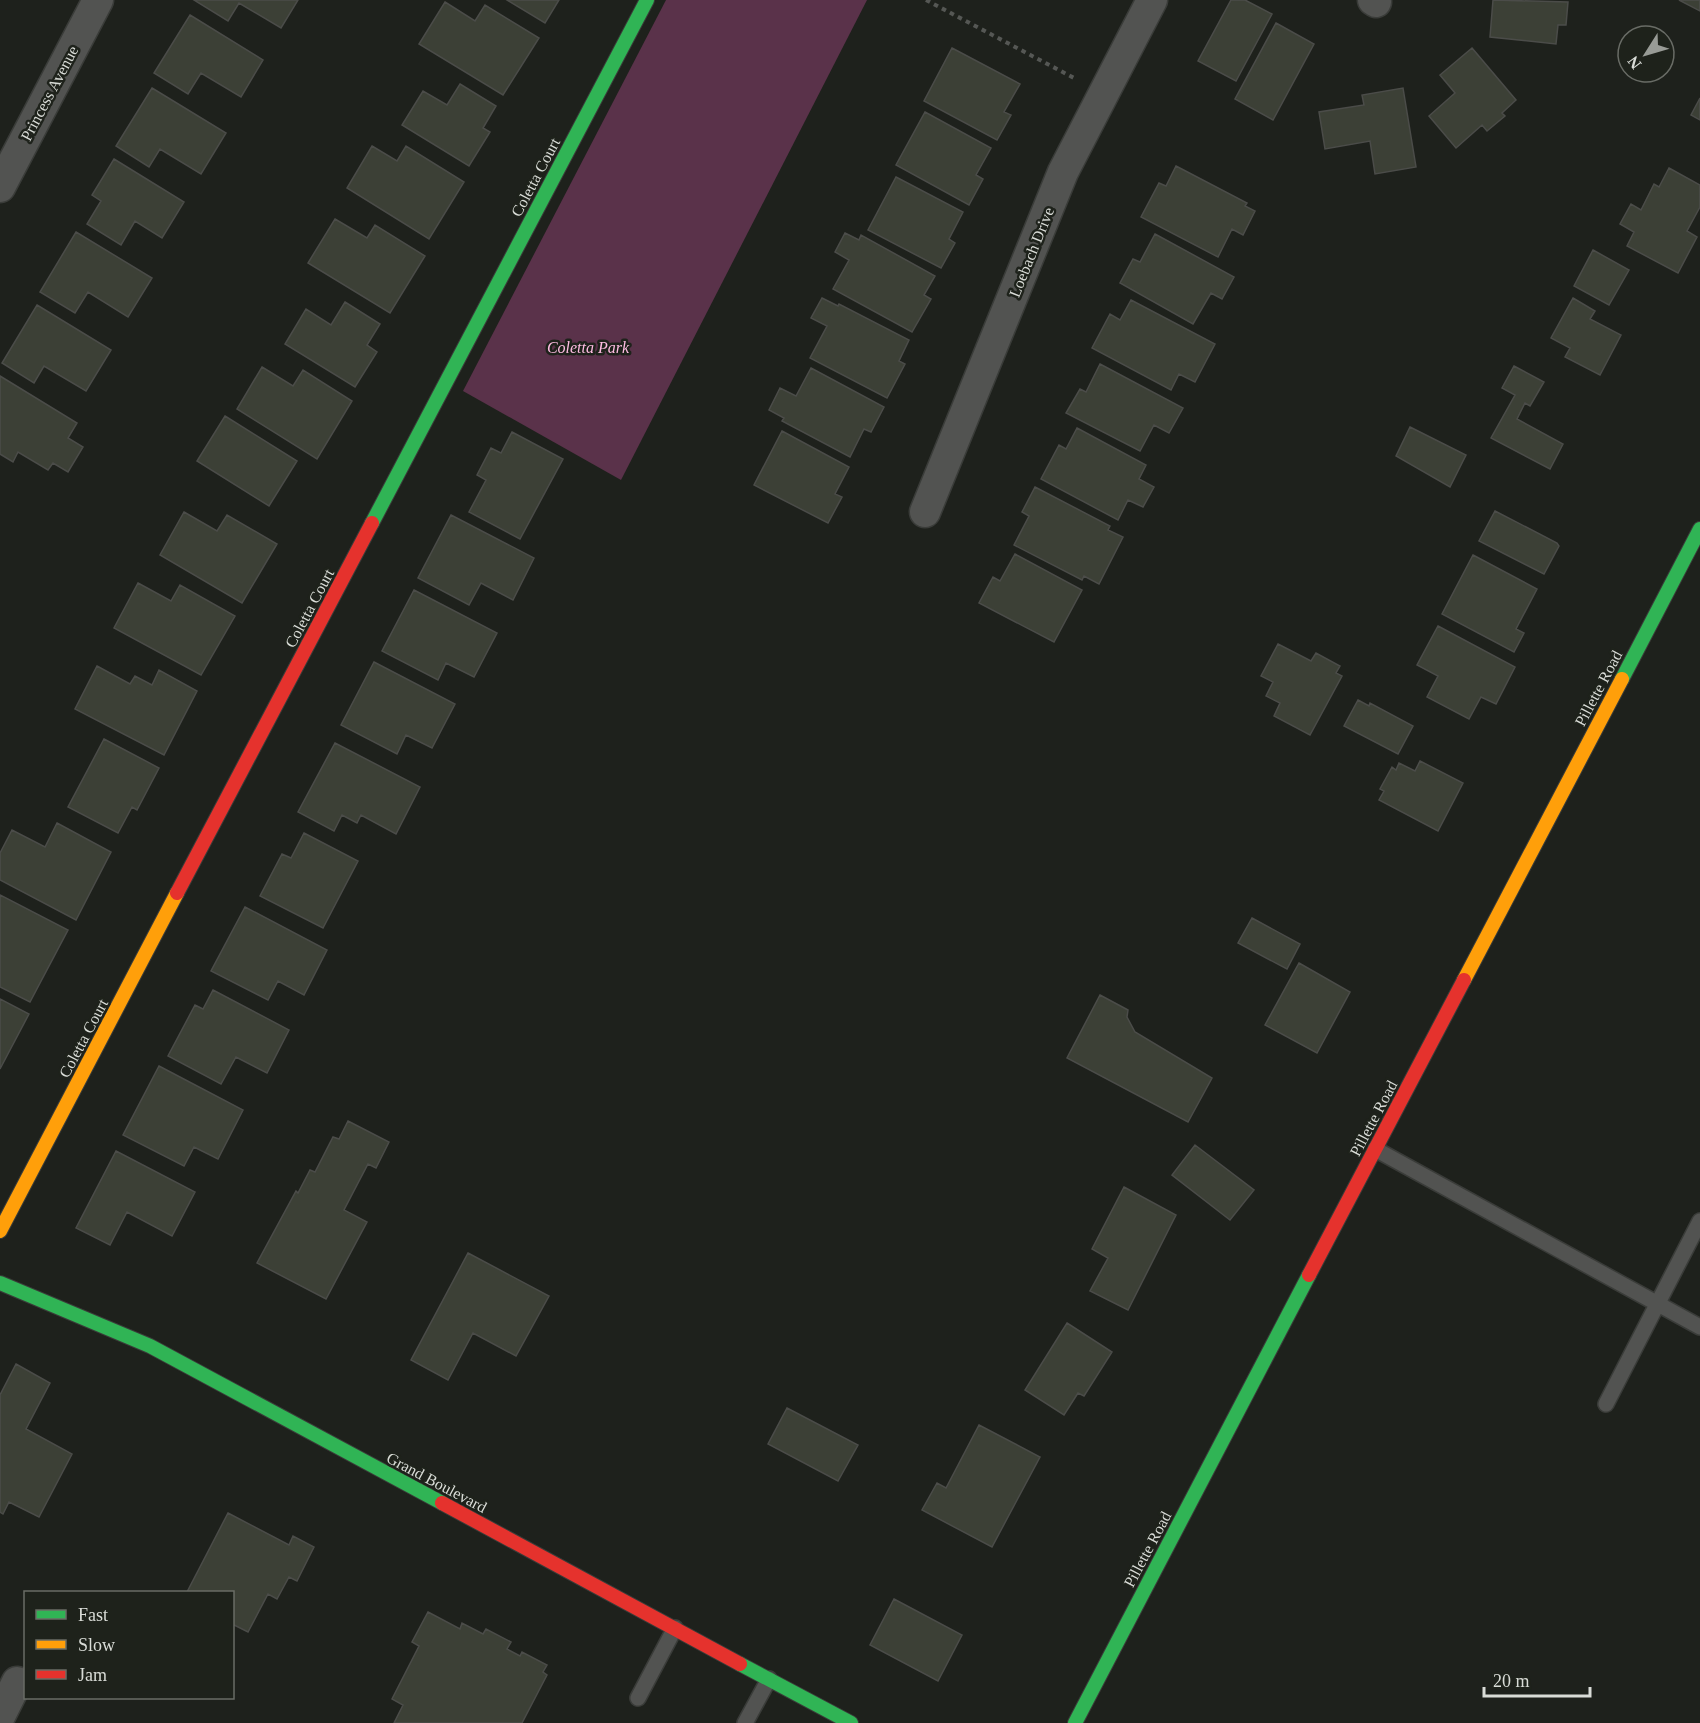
<svg xmlns="http://www.w3.org/2000/svg" width="1700" height="1723" font-family="Georgia,serif">
	<rect width="100%" height="100%" fill="#1e211c"/>
	<path fill="#5a324a" d="M 666,0 L 867,0 L 621,480 L 463,391 Z"/>
	<path fill="#3c4036" stroke="#4b4c49" stroke-width="1.5" d="M 194,0 L 298,0 L 281,28 L 239,3 L 228,21 Z
		M 507,0 L 559,0 L 545,23 Z
		M 1231,0 L 1245,0 L 1272,14 L 1236,81 L 1198,61 Z
		M 1493,0 L 1568,2 L 1566,25 L 1558,25 L 1556,44 L 1490,37 Z
		M 1679,0 L 1700,0 L 1700,11 Z
		M 445,2 L 475,21 L 485,5 L 539,38 L 503,95 L 419,44 Z
		M 190,15 L 263,60 L 241,97 L 201,73 L 188,94 L 154,73 Z
		M 1276,23 L 1314,44 L 1273,120 L 1235,99 Z
		M 952,48 L 1020,84 L 1004,112 L 1011,115 L 997,140 L 924,101 Z
		M 1472,48 L 1516,100 L 1502,113 L 1505,116 L 1487,131 L 1482,125 L 1456,148 L 1429,116 L 1455,93 L 1440,75 Z
		M 460,84 L 496,106 L 483,128 L 490,132 L 469,166 L 402,125 L 423,91 L 447,105 Z
		M 152,88 L 226,133 L 201,174 L 160,149 L 149,167 L 116,146 Z
		M 1403,88 L 1416,167 L 1375,174 L 1370,141 L 1325,149 L 1319,112 L 1364,105 L 1362,95 Z
		M 1700,98 L 1700,120 L 1691,115 Z
		M 925,112 L 991,148 L 976,175 L 983,179 L 969,205 L 896,165 Z
		M 372,146 L 397,161 L 406,146 L 464,182 L 429,239 L 347,188 Z
		M 114,159 L 184,202 L 162,238 L 135,221 L 121,245 L 87,224 L 101,201 L 92,195 Z
		M 1176,166 L 1247,203 L 1245,206 L 1255,211 L 1243,235 L 1232,229 L 1218,257 L 1141,217 L 1159,183 L 1166,186 Z
		M 1669,168 L 1700,185 L 1700,207 L 1687,231 L 1697,237 L 1678,273 L 1627,246 L 1634,232 L 1620,224 L 1631,204 L 1641,210 L 1654,184 L 1659,187 Z
		M 896,177 L 963,212 L 949,239 L 955,243 L 941,268 L 868,230 Z
		M 335,219 L 367,238 L 375,225 L 425,256 L 390,313 L 308,263 Z
		M 76,232 L 152,278 L 128,317 L 88,292 L 75,313 L 40,292 Z
		M 845,233 L 859,240 L 861,235 L 935,276 L 924,295 L 931,299 L 912,332 L 833,289 L 849,260 L 835,252 Z
		M 1155,234 L 1234,277 L 1222,299 L 1211,293 L 1193,324 L 1120,283 L 1133,259 L 1140,262 Z
		M 1593,250 L 1629,270 L 1609,305 L 1574,286 Z
		M 822,298 L 838,306 L 839,304 L 909,340 L 899,361 L 905,364 L 887,398 L 810,358 L 827,326 L 811,318 Z
		M 1573,298 L 1595,311 L 1590,319 L 1621,335 L 1600,375 L 1565,357 L 1570,348 L 1551,338 Z
		M 1131,300 L 1215,344 L 1195,382 L 1179,374 L 1171,390 L 1092,348 L 1110,314 L 1120,320 Z
		M 345,302 L 380,324 L 367,345 L 377,352 L 355,387 L 285,344 L 306,309 L 331,325 Z
		M 37,305 L 111,350 L 86,391 L 44,366 L 34,383 L 2,363 Z
		M 1100,364 L 1183,408 L 1169,433 L 1154,425 L 1140,451 L 1066,413 L 1080,389 L 1086,392 Z
		M 1514,366 L 1544,382 L 1530,406 L 1525,403 L 1517,419 L 1563,444 L 1550,469 L 1491,438 L 1515,395 L 1502,388 Z
		M 262,367 L 293,386 L 303,370 L 352,401 L 317,459 L 237,409 Z
		M 811,368 L 884,407 L 871,432 L 864,429 L 850,457 L 782,421 L 784,418 L 769,410 L 780,388 L 796,396 Z
		M 0,376 L 77,423 L 68,438 L 83,447 L 68,472 L 53,463 L 48,470 L 18,452 L 13,462 L 0,454 Z
		M 225,416 L 297,461 L 269,506 L 197,461 Z
		M 1410,427 L 1466,455 L 1450,487 L 1396,456 Z
		M 1077,428 L 1146,465 L 1139,479 L 1154,487 L 1143,507 L 1128,500 L 1118,520 L 1041,479 L 1059,445 L 1066,449 Z
		M 782,431 L 849,467 L 835,494 L 842,497 L 828,523 L 754,485 Z
		M 512,432 L 563,459 L 520,539 L 469,512 L 486,480 L 477,475 L 491,448 L 501,453 Z
		M 1035,487 L 1110,526 L 1108,530 L 1123,537 L 1099,584 L 1084,576 L 1082,580 L 1014,545 L 1029,516 L 1022,512 Z
		M 1495,511 L 1557,543 L 1559,546 L 1544,574 L 1479,541 Z
		M 184,512 L 217,531 L 227,515 L 277,544 L 242,603 L 160,555 Z
		M 451,515 L 534,558 L 513,600 L 481,583 L 469,605 L 418,578 Z
		M 1015,554 L 1082,590 L 1054,642 L 979,603 L 993,577 L 1000,581 Z
		M 1473,555 L 1537,589 L 1516,629 L 1524,633 L 1514,652 L 1442,614 Z
		M 138,583 L 171,601 L 180,585 L 235,616 L 201,675 L 114,628 Z
		M 414,590 L 497,633 L 474,677 L 446,663 L 438,680 L 382,651 Z
		M 1438,626 L 1515,667 L 1496,704 L 1481,697 L 1469,719 L 1427,697 L 1438,676 L 1417,665 Z
		M 1278,644 L 1311,661 L 1316,653 L 1340,666 L 1336,673 L 1342,676 L 1310,735 L 1274,716 L 1280,703 L 1266,696 L 1273,682 L 1261,676 Z
		M 374,662 L 455,704 L 432,748 L 406,735 L 397,754 L 341,725 Z
		M 97,666 L 130,684 L 135,676 L 152,685 L 159,670 L 197,691 L 164,755 L 75,709 Z
		M 1358,700 L 1369,706 L 1370,703 L 1413,726 L 1398,754 L 1344,726 Z
		M 104,739 L 159,768 L 137,810 L 132,807 L 118,833 L 68,807 Z
		M 335,743 L 420,787 L 396,834 L 361,815 L 357,823 L 342,815 L 334,831 L 298,812 Z
		M 1420,761 L 1463,783 L 1438,831 L 1379,800 L 1384,791 L 1380,789 L 1392,767 L 1396,770 L 1399,763 L 1415,771 Z
		M 57,823 L 111,852 L 76,920 L 0,880 L 0,853 L 12,830 L 45,847 Z
		M 304,833 L 358,861 L 323,928 L 260,896 L 282,854 L 291,858 Z
		M 0,895 L 68,930 L 30,1002 L 0,987 Z
		M 245,907 L 327,950 L 304,995 L 278,981 L 268,1000 L 211,971 Z
		M 1252,918 L 1300,944 L 1287,969 L 1238,943 Z
		M 1299,963 L 1350,992 L 1317,1053 L 1265,1025 Z
		M 213,990 L 289,1030 L 267,1073 L 236,1057 L 221,1084 L 168,1056 L 195,1005 L 203,1009 Z
		M 1100,995 L 1128,1010 L 1127,1017 L 1135,1032 L 1212,1078 L 1188,1122 L 1067,1058 Z
		M 0,999 L 29,1014 L 0,1069 Z
		M 159,1066 L 243,1110 L 218,1159 L 194,1147 L 184,1166 L 123,1135 Z
		M 348,1121 L 389,1142 L 376,1168 L 368,1164 L 344,1210 L 367,1222 L 326,1299 L 257,1263 L 296,1191 L 298,1193 L 310,1170 L 315,1172 L 333,1137 L 339,1139 Z
		M 1195,1145 L 1254,1190 L 1230,1220 L 1172,1175 Z
		M 116,1151 L 195,1192 L 172,1236 L 127,1212 L 110,1245 L 76,1228 Z
		M 1124,1187 L 1176,1215 L 1128,1310 L 1090,1291 L 1108,1258 L 1092,1249 Z
		M 468,1253 L 549,1296 L 516,1356 L 473,1333 L 448,1380 L 411,1360 Z
		M 1067,1323 L 1112,1352 L 1084,1396 L 1078,1393 L 1064,1415 L 1025,1390 Z
		M 16,1364 L 50,1383 L 26,1429 L 72,1454 L 39,1517 L 9,1502 L 3,1514 L 0,1512 L 0,1395 Z
		M 787,1408 L 858,1445 L 838,1481 L 768,1444 Z
		M 979,1425 L 1040,1457 L 992,1547 L 922,1510 L 937,1483 L 946,1488 Z
		M 228,1513 L 289,1545 L 293,1536 L 314,1547 L 297,1581 L 289,1577 L 277,1599 L 268,1594 L 248,1632 L 232,1624 L 232,1592 L 187,1592 Z
		M 894,1599 L 962,1635 L 938,1681 L 870,1645 Z
		M 428,1612 L 460,1629 L 462,1623 L 483,1634 L 486,1629 L 511,1642 L 507,1649 L 520,1656 L 522,1652 L 547,1665 L 543,1672 L 547,1675 L 522,1723 L 394,1723 L 403,1705 L 392,1699 L 419,1646 L 412,1642 Z"/>
	<g fill="none" stroke-linecap="round" stroke-linejoin="round">
		<defs>
			<path id="lane" d="M 1375,1149 L 1700,1327
				M 1606,1404 L 1700,1221
				M 638,1698 L 675,1628
				M 745,1723 L 769,1679"/>
			<path id="street" d="M 1373,0 L 1376,2
				M 0,187 L 98,0
				M 925,512 L 1063,172 L 1152,0
				M 0,1716 L 17,1682"/>
			<path id="fast" d="M 372,523 L 647,0
				M 1622,679 L 1700,529
				M 0,1283 L 150,1346 L 442,1503
				M 740,1664 L 851,1723
				M 1075,1723 L 1309,1275"/>
			<path id="slow" d="M 1464,980 L 1622,679
				M 0,1231 L 177,893"/>
			<path id="jam" d="M 177,893 L 372,523
				M 1309,1275 L 1464,980
				M 442,1503 L 740,1664"/>
		</defs>
		<use href="#lane" stroke="#3a3c39" stroke-width="18"/>
		<use href="#street" stroke="#3a3c39" stroke-width="33"/>
		<use href="#fast" stroke="#3a3c39" stroke-width="16"/>
		<use href="#slow" stroke="#3a3c39" stroke-width="16"/>
		<use href="#jam" stroke="#3a3c39" stroke-width="16"/>
		<path stroke="#555754" stroke-width="4" stroke-dasharray="4.5 4.5" stroke-linecap="butt" d="M 926,0 L 1074,78"/>
		<use href="#lane" stroke="#525351" stroke-width="15"/>
		<use href="#street" stroke="#525351" stroke-width="30"/>
		<use href="#fast" stroke="#30b455" stroke-width="14"/>
		<use href="#slow" stroke="#ff9f0a" stroke-width="14"/>
		<use href="#jam" stroke="#e5322d" stroke-width="14"/>
	</g>
	<g text-anchor="middle" stroke-width="5" stroke-linejoin="round" paint-order="stroke">
		<g font-size="16" fill="#d9dcd7" stroke="#1e221b">
			<text transform="translate(49 93) rotate(-62)" y="6">Princess Avenue</text>
			<text transform="translate(535 177) rotate(-62)" y="6">Coletta Court</text>
			<text transform="translate(1031 252) rotate(-68)" y="6">Loebach Drive</text>
			<text transform="translate(309 608) rotate(-62)" y="6">Coletta Court</text>
			<text transform="translate(1598 688) rotate(-62)" y="6">Pillette Road</text>
			<text transform="translate(83 1038) rotate(-62)" y="6">Coletta Court</text>
			<text transform="translate(1373 1118) rotate(-62)" y="6">Pillette Road</text>
			<text transform="translate(437 1482) rotate(28)" y="6">Grand Boulevard</text>
			<text transform="translate(1147 1549) rotate(-62)" y="6">Pillette Road</text>
		</g>
		<g font-size="16" font-style="italic" fill="#febce2" stroke="#1e221b">
			<text x="588" y="353">Coletta Park</text>
		</g>
	</g>
	<rect x="24" y="1591" width="210" height="108" fill="#1e221b" stroke="#696c66" stroke-width="1.5"/>
	<rect x="36" y="1610" width="30" height="9" fill="#30b455" stroke="#696c66" stroke-width="1.5"/>
	<text x="78" y="1621" font-size="18" fill="#d9dcd7">Fast</text>
	<rect x="36" y="1640" width="30" height="9" fill="#ff9f0a" stroke="#696c66" stroke-width="1.5"/>
	<text x="78" y="1651" font-size="18" fill="#d9dcd7">Slow</text>
	<rect x="36" y="1670" width="30" height="9" fill="#e5322d" stroke="#696c66" stroke-width="1.5"/>
	<text x="78" y="1681" font-size="18" fill="#d9dcd7">Jam</text>
	<g transform="translate(1646 54) rotate(233)"><circle r="28" fill="#1e221b" stroke="#696c66" stroke-width="1.5"/>
	<path d="M0-4.5L10 22L0 15L-10 22Z" fill="#989b96"/>
	<text y="-9" font-size="16" font-weight="bold" text-anchor="middle" fill="#d9dcd7">N</text>
	</g>
	<path d="M1484 1687v9h106v-9" fill="none" stroke="#d9dcd7" stroke-width="3"/>
	<text x="1493" y="1687" font-size="18" fill="#d9dcd7" stroke="#1e221b" stroke-width="4.5" paint-order="stroke">20 m</text>
</svg>
